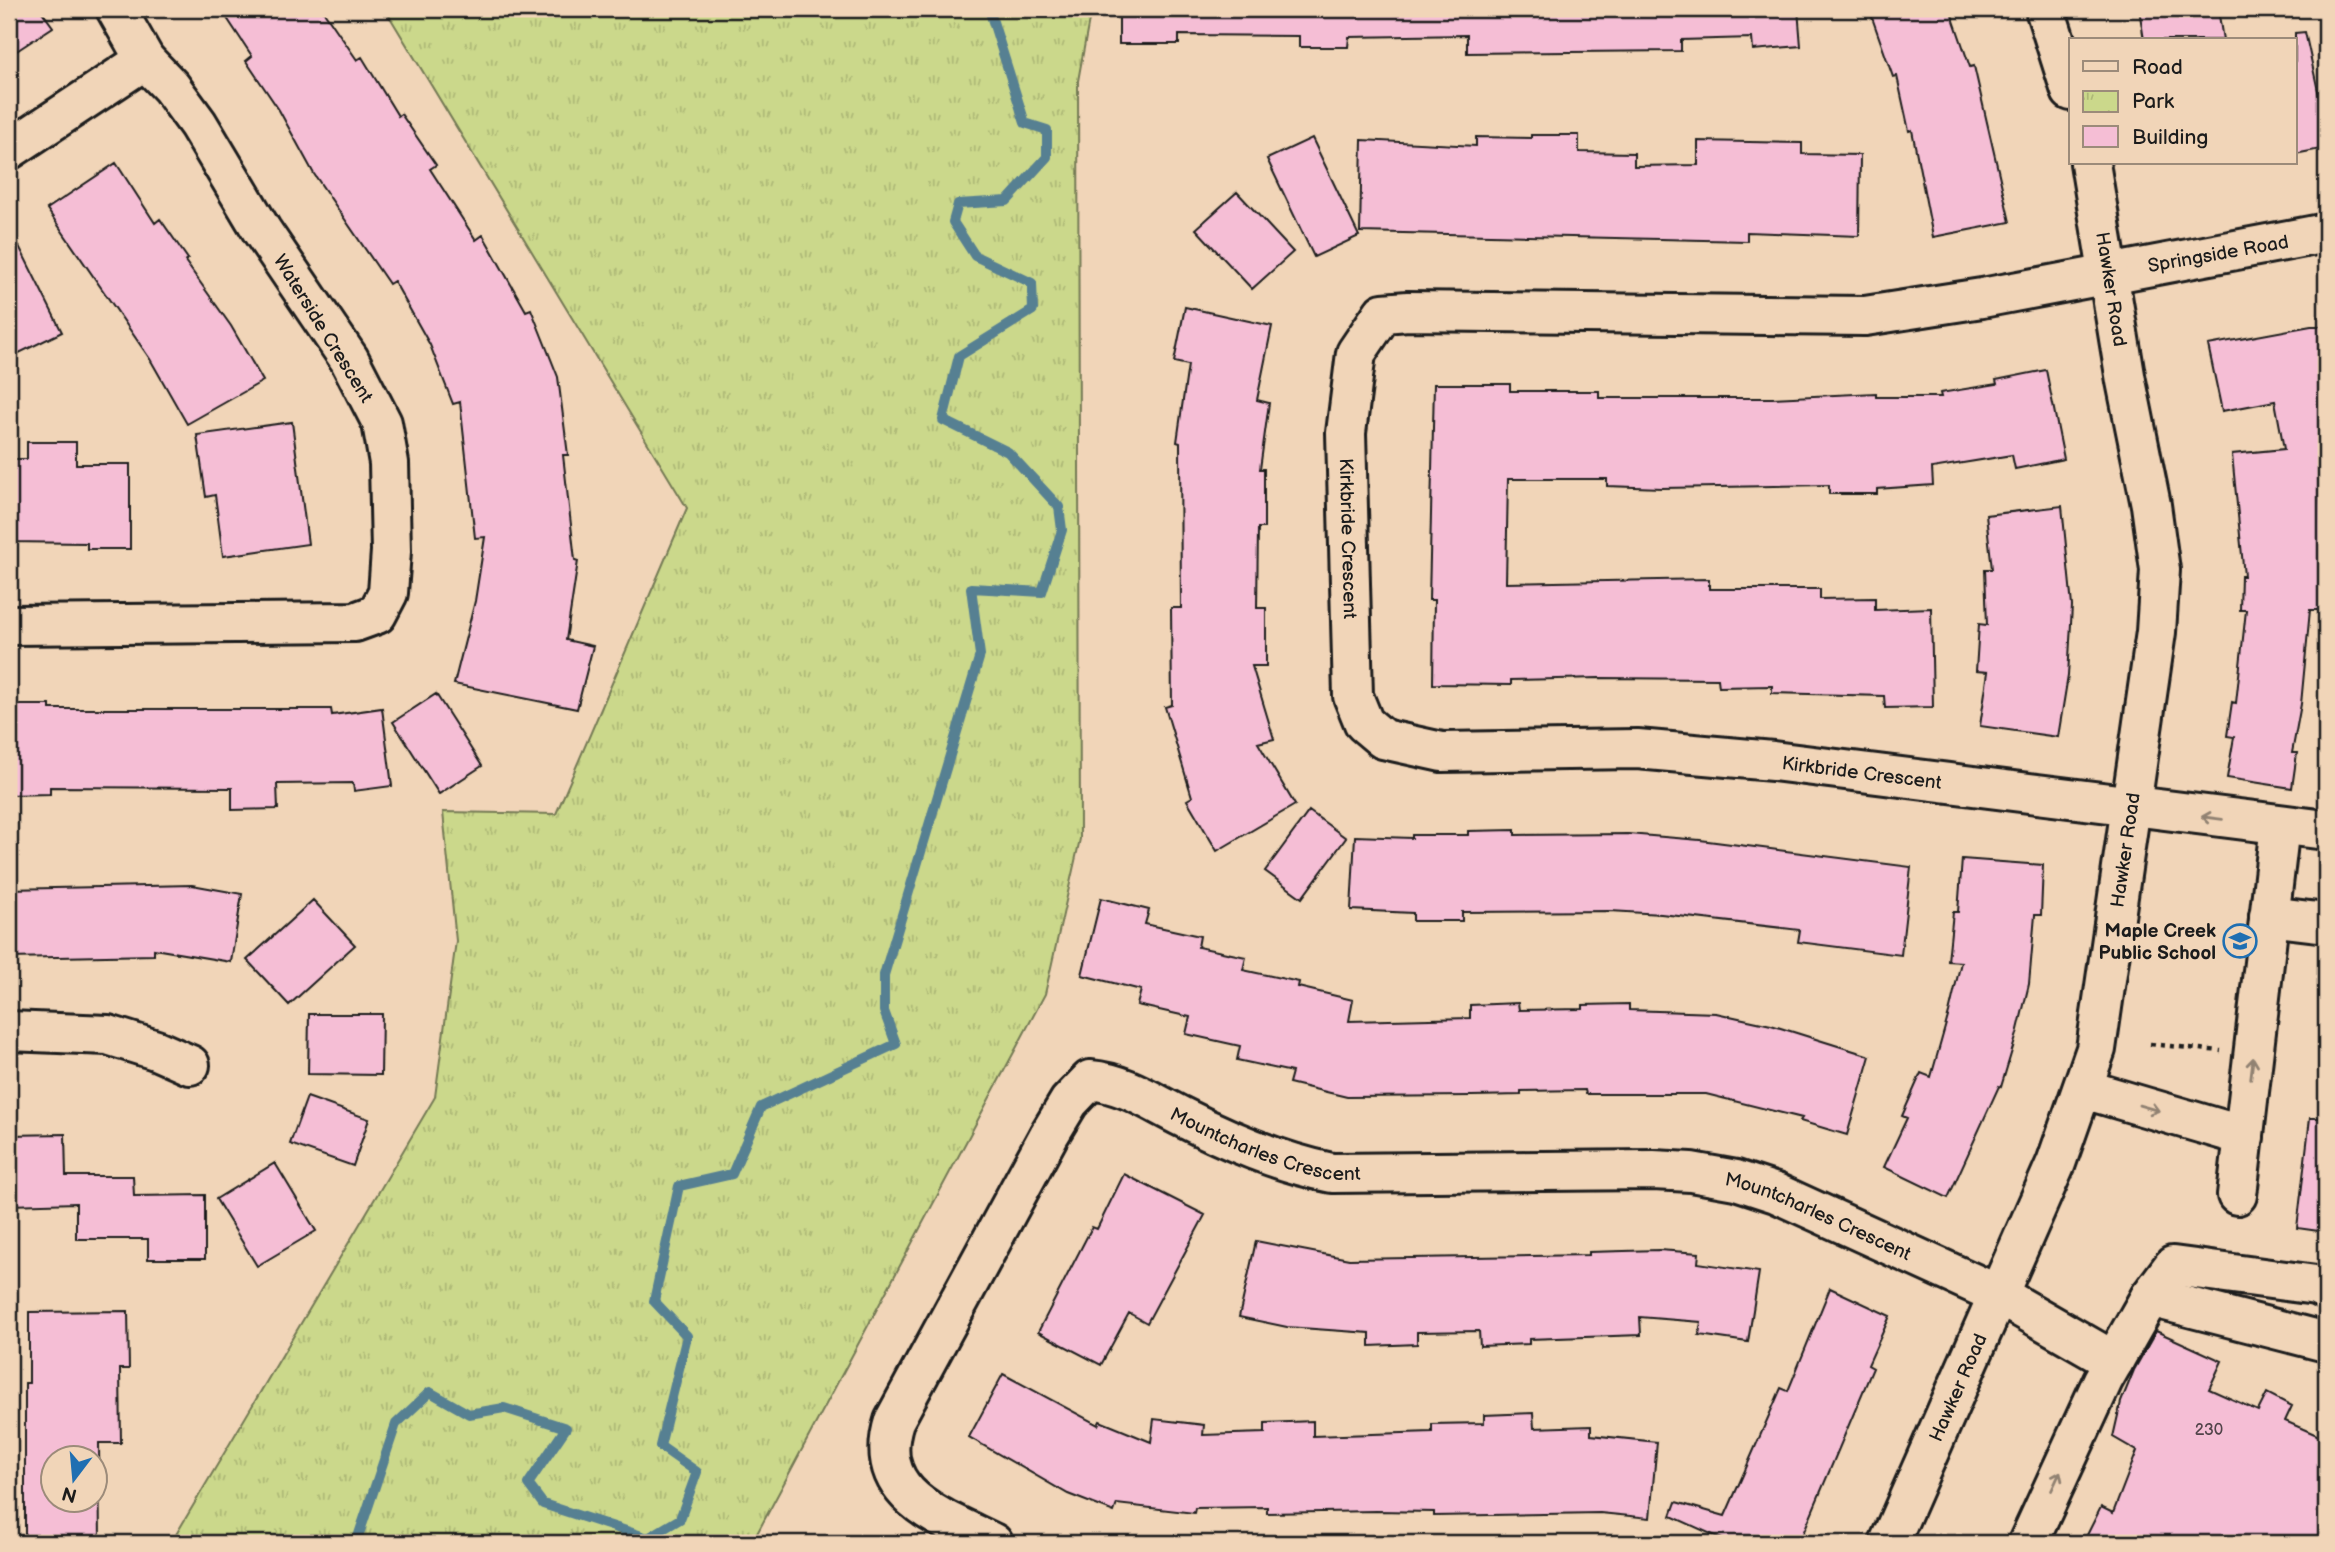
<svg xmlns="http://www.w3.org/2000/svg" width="2335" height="1552" font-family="'Balsamiq Sans',sans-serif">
	<defs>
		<pattern id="park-tufts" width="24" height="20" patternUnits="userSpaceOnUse" patternTransform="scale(1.75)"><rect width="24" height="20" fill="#cbd88b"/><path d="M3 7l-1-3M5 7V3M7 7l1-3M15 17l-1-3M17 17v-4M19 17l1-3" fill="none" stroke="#aeb977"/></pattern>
	</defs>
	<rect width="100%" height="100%" fill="#f1d5b8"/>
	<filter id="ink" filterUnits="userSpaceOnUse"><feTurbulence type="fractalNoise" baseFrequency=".0143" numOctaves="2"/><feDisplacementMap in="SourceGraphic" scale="14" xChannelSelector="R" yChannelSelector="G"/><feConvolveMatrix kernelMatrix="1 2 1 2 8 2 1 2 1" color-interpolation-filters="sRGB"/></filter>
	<g filter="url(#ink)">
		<path fill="url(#park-tufts)" stroke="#747a54" stroke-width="2" d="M 385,9 L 1091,9 L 1078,81 L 1080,839 L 1045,994 L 752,1543 L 171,1543 L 435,1097 L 456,941 L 443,812 L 556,814 L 687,508 Z"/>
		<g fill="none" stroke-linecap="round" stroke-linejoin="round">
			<path stroke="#578092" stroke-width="10" d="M 356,1543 L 396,1424 L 430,1392 L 469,1414 L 504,1408 L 566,1428 L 528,1484 L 543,1504 L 648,1538 L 680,1519 L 697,1472 L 660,1446 L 687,1336 L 654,1301 L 679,1186 L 732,1174 L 761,1107 L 896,1044 L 884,1011 L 884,975 L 980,655 L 971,588 L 1042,592 L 1062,530 L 1059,507 L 1008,452 L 943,420 L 959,356 L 1033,310 L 1032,283 L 975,256 L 953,222 L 958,204 L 1007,201 L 1047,157 L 1047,130 L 1025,123 L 989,9"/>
		</g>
		<path fill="#f5bed5" stroke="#1c1c1c" stroke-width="2" fill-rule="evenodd" d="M 9,9 L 40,9 L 53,27 L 9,56 Z
			M 221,9 L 322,9 L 357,60 L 362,57 L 398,116 L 401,114 L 436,165 L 430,169 L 476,240 L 483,235 L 526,311 L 531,309 L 558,377 L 568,455 L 563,455 L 575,560 L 578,561 L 566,640 L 593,646 L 577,709 L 454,684 L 475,601 L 485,537 L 475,538 L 460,402 L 453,404 L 430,345 L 394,281 L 389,284 L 314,174 L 279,110 L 246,61 L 252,56 Z
			M 1119,9 L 1798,9 L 1801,46 L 1753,50 L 1752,38 L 1681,40 L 1681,51 L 1467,53 L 1467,35 L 1349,37 L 1348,47 L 1299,47 L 1299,36 L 1179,35 L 1179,44 L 1119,44 Z
			M 1869,9 L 1950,9 L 1970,67 L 1974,66 L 2010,222 L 1933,237 L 1912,130 L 1909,131 L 1897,76 L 1893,77 Z
			M 2139,9 L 2218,9 L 2223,40 L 2144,40 Z
			M 2305,32 L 2326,127 L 2326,148 L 2295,154 L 2295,33 Z
			M 1531,135 L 1579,135 L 1579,152 L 1634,153 L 1634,166 L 1698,165 L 1698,141 L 1802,143 L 1802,154 L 1860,155 L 1859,236 L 1747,232 L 1747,241 L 1360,232 L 1362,140 L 1476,146 L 1476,137 L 1531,138 Z
			M 1312,138 L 1359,236 L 1314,257 L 1267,159 Z
			M 116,163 L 155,223 L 160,219 L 188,259 L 185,261 L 231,326 L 263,381 L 187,424 L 150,359 L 47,209 Z
			M 1237,192 L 1293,252 L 1252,289 L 1196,229 Z
			M 9,226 L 62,332 L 9,358 Z
			M 1185,307 L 1272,326 L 1257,400 L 1269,403 L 1260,469 L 1264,469 L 1264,528 L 1258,528 L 1257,608 L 1266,608 L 1266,666 L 1252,666 L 1274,739 L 1258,743 L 1295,805 L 1217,851 L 1187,800 L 1192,797 L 1165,707 L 1172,705 L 1171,608 L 1181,608 L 1180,443 L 1177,442 L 1188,365 L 1174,362 Z
			M 2311,326 L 2326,326 L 2326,463 L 2319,464 L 2326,610 L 2310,610 L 2301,704 L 2292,753 L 2297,753 L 2292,788 L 2227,778 L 2234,737 L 2227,736 L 2232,702 L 2236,703 L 2246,610 L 2240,610 L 2241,576 L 2244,576 L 2232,454 L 2284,449 L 2275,401 L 2222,411 L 2208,345 Z
			M 2046,370 L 2064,459 L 2015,469 L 2012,455 L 1932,468 L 1933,485 L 1877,489 L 1877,494 L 1829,494 L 1829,485 L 1662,488 L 1607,486 L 1607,479 L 1508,479 L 1506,583 L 1709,579 L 1709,589 L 1820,589 L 1820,599 L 1875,598 L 1875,610 L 1931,608 L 1933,707 L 1885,708 L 1884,696 L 1772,693 L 1772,686 L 1719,687 L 1718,679 L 1599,678 L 1511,680 L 1511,685 L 1433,684 L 1434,600 L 1429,600 L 1434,384 L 1510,384 L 1510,391 L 1599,391 L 1599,398 L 1772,398 L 1876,393 L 1876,397 L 1941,397 L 1940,393 L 1997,384 L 1996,380 Z
			M 292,422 L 308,544 L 223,556 L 215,495 L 206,497 L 197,435 Z
			M 27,442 L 76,442 L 76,464 L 130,464 L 130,549 L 87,549 L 87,543 L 9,542 L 9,459 L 27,459 Z
			M 2062,506 L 2072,606 L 2068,676 L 2058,737 L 1980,726 L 1988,672 L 1976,671 L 1979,624 L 1987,625 L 1985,569 L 1992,569 L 1986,515 Z
			M 436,694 L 482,766 L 439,794 L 393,722 Z
			M 9,705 L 50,705 L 50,709 L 331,709 L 332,715 L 382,708 L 392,786 L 354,791 L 353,783 L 277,784 L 278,809 L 232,810 L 232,788 L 50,787 L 50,794 L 9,795 Z
			M 1309,811 L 1346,838 L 1302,898 L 1265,871 Z
			M 1515,830 L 1515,835 L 1628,834 L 1700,840 L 1911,867 L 1901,955 L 1798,942 L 1800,930 L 1661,914 L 1610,911 L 1462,912 L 1462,921 L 1413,921 L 1413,913 L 1351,910 L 1355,836 L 1412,838 L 1412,835 L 1468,835 L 1468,831 Z
			M 1962,859 L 2043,865 L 2041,915 L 2035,915 L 2029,984 L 2017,1034 L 2001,1087 L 1999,1086 L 1948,1198 L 1884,1167 L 1907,1118 L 1902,1116 L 1921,1073 L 1931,1077 L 1949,1013 L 1961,962 L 1948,961 L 1953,912 L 1958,912 Z
			M 192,885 L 242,894 L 231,962 L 154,949 L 154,955 L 9,958 L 9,889 Z
			M 1101,898 L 1149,910 L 1145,924 L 1200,936 L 1198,947 L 1246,957 L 1243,970 L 1299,982 L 1298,987 L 1353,1000 L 1349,1021 L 1470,1018 L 1470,1005 L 1518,1003 L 1519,1010 L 1583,1009 L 1583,1005 L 1629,1004 L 1629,1010 L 1716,1013 L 1771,1025 L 1870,1056 L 1847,1135 L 1800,1121 L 1802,1118 L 1706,1094 L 1586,1094 L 1585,1090 L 1521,1091 L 1521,1095 L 1472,1096 L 1347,1097 L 1289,1083 L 1292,1072 L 1237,1060 L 1240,1046 L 1186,1034 L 1190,1017 L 1137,1005 L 1141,990 L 1082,975 Z
			M 313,900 L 355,945 L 289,1005 L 247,960 Z
			M 309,1014 L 382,1014 L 381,1075 L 308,1074 Z
			M 307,1097 L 369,1119 L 353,1166 L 290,1144 Z
			M 2310,1118 L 2326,1118 L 2326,1232 L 2297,1228 Z
			M 65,1134 L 66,1176 L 133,1176 L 134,1196 L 205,1195 L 205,1259 L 148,1259 L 148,1239 L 76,1239 L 76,1203 L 9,1205 L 9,1135 Z
			M 275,1163 L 316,1231 L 257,1266 L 216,1199 Z
			M 1124,1174 L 1205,1215 L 1147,1323 L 1129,1313 L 1101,1365 L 1038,1332 L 1092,1227 L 1097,1229 Z
			M 1256,1241 L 1349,1259 L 1589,1255 L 1589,1252 L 1659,1250 L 1699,1253 L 1698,1263 L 1759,1272 L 1748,1342 L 1699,1335 L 1701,1322 L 1640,1317 L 1641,1335 L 1529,1339 L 1529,1344 L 1480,1346 L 1479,1331 L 1417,1332 L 1417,1344 L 1370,1346 L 1370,1333 L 1287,1327 L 1239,1317 Z
			M 1830,1288 L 1890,1316 L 1868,1365 L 1873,1368 L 1799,1543 L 1731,1543 L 1671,1516 L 1676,1502 L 1725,1516 L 1781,1388 L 1788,1391 Z
			M 128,1311 L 129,1369 L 120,1369 L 121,1443 L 99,1443 L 100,1543 L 25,1543 L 25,1383 L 29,1383 L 29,1312 ZM 52,1458 L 94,1458 L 94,1500 L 52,1500 Z
			M 2156,1331 L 2222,1361 L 2209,1389 L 2258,1411 L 2267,1393 L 2292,1406 L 2285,1421 L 2326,1439 L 2326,1543 L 2083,1543 L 2101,1507 L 2113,1513 L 2137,1451 L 2113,1437 L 2121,1402 L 2134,1370 Z
			M 1003,1374 L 1098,1425 L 1100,1421 L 1151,1442 L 1154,1419 L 1204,1425 L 1203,1435 L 1265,1433 L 1265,1423 L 1313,1421 L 1313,1436 L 1432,1432 L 1432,1424 L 1484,1423 L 1484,1415 L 1533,1413 L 1534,1428 L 1591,1426 L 1591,1435 L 1657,1442 L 1650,1518 L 1600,1513 L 1434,1516 L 1434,1512 L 1376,1511 L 1267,1513 L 1267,1507 L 1195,1508 L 1194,1513 L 1117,1504 L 1114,1512 L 1068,1494 L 969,1437 Z"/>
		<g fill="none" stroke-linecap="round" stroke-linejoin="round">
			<defs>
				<g id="minor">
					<path d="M 2045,9 L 2071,91"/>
					<path d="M 9,150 L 145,60"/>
					<path id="s1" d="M 2326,233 L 1982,298 L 1865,316 L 1408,311 L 1383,313 L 1356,353 L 1346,433 L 1353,696 L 1364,723 L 1383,739 L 1442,752 L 1637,749 L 1773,761 L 2326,830"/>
					<path d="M 9,625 L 355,622 L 377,614 L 388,593 L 391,551 L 389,463 L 382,423 L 349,359 L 262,231 L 198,124 L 171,87 L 145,60 L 116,9"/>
					<path d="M 2269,916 L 2326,923"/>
					<path d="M 9,1031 L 108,1035 L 156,1050 L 190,1065"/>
					<path d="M 2084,1089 L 2244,1136"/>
					<path d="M 2237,1195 L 2280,825"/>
					<path d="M 2150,1297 L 2173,1266 L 2316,1285 L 2326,1290"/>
					<path id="s2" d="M 993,1543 C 938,1516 871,1495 894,1421 L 1049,1135 L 1069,1102 L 1090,1080 C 1124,1083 1150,1101 1180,1116 C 1229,1141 1278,1162 1332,1173 L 1653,1170 L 1691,1172 L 1736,1180 L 1776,1193 L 1997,1294 L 2114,1361"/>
					<path id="s3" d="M 1889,1543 L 2056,1163 L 2096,1049 L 2156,632 L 2160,570 L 2151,505 L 2126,381 L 2090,163"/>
					<path d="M 2028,1543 L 2103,1380 L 2150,1297 L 2326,1342"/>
				</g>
			</defs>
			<use href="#minor" stroke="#1c1c1c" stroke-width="44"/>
			<path stroke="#1c1c1c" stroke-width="4.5" stroke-dasharray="5 5" stroke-linecap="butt" d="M 2150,1044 L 2221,1051"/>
			<use href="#minor" stroke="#f1d5b8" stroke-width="38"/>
		</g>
		<defs><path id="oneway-shaft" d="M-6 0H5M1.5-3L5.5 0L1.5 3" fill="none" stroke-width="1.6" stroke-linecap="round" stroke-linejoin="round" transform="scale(1.75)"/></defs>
		<g stroke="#918272">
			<use href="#oneway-shaft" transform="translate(2212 818) rotate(-173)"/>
			<use href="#oneway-shaft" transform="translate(2252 1068) rotate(-83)"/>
			<use href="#oneway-shaft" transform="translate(2149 1108) rotate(16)"/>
			<use href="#oneway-shaft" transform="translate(2056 1481) rotate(-65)"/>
		</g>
	</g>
	<defs>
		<symbol id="school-ring" viewBox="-11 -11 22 22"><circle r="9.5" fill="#f1d5b8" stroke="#1f6fb2" stroke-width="1.5"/><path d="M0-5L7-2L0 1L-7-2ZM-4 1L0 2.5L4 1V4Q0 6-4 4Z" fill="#1f6fb2"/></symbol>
	</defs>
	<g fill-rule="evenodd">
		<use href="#school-ring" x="2221" y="922" width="38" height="38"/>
	</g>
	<g text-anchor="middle" stroke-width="7" stroke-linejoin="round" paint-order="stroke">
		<g font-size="16" fill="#52444a">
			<text x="2209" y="1435">230</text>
		</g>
		<g font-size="19" fill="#1c1c1c" stroke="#f1d5b8">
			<text transform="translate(2218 253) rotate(-10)" y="7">Springside Road</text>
			<text transform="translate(2112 289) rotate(81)" y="7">Hawker Road</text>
			<text transform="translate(324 328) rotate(58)" y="7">Waterside Crescent</text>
			<text dy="7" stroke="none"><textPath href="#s1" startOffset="1185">Kirkbride Crescent</textPath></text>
			<text dy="7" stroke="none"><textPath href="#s1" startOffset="1878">Kirkbride Crescent</textPath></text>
			<text dy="7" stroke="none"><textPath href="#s3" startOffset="737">Hawker Road</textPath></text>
			<text dy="7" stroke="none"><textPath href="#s2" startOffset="760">Mountcharles Crescent</textPath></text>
			<text dy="7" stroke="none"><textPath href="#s2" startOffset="1326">Mountcharles Crescent</textPath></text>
			<text dy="7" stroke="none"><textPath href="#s3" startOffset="170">Hawker Road</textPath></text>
		</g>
		<g font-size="19" font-weight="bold" fill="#1c1c1c" stroke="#f1d5b8" text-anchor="end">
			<text x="2216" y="937">Maple Creek<tspan x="2216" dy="22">Public School</tspan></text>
		</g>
	</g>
	<rect width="2335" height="1552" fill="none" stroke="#f1d5b8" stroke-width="35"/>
	<rect x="18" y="18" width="2300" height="1517" fill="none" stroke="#1c1c1c" stroke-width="2.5" filter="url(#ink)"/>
	<rect x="2069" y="38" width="228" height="126" fill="#f1d5b8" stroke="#9c8b7a" stroke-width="2"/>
	<rect x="2083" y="61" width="35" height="10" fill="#f1d5b8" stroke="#9c8b7a" stroke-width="2"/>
	<text x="2132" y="74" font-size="21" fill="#1c1c1c">Road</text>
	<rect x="2083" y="91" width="35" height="21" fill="url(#park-tufts)" stroke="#9c8b7a" stroke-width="2"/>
	<text x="2132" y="108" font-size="21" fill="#1c1c1c">Park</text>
	<rect x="2083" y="126" width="35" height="21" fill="#f5bed5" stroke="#9c8b7a" stroke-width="2"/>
	<text x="2132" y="144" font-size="21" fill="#1c1c1c">Building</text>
	<g transform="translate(74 1479) rotate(196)"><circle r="33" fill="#f1d5b8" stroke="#9c8b7a" stroke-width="2"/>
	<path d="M0-5L12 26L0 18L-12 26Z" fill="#1f6fb2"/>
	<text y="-10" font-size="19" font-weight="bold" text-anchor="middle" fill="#1c1c1c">N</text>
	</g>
</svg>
